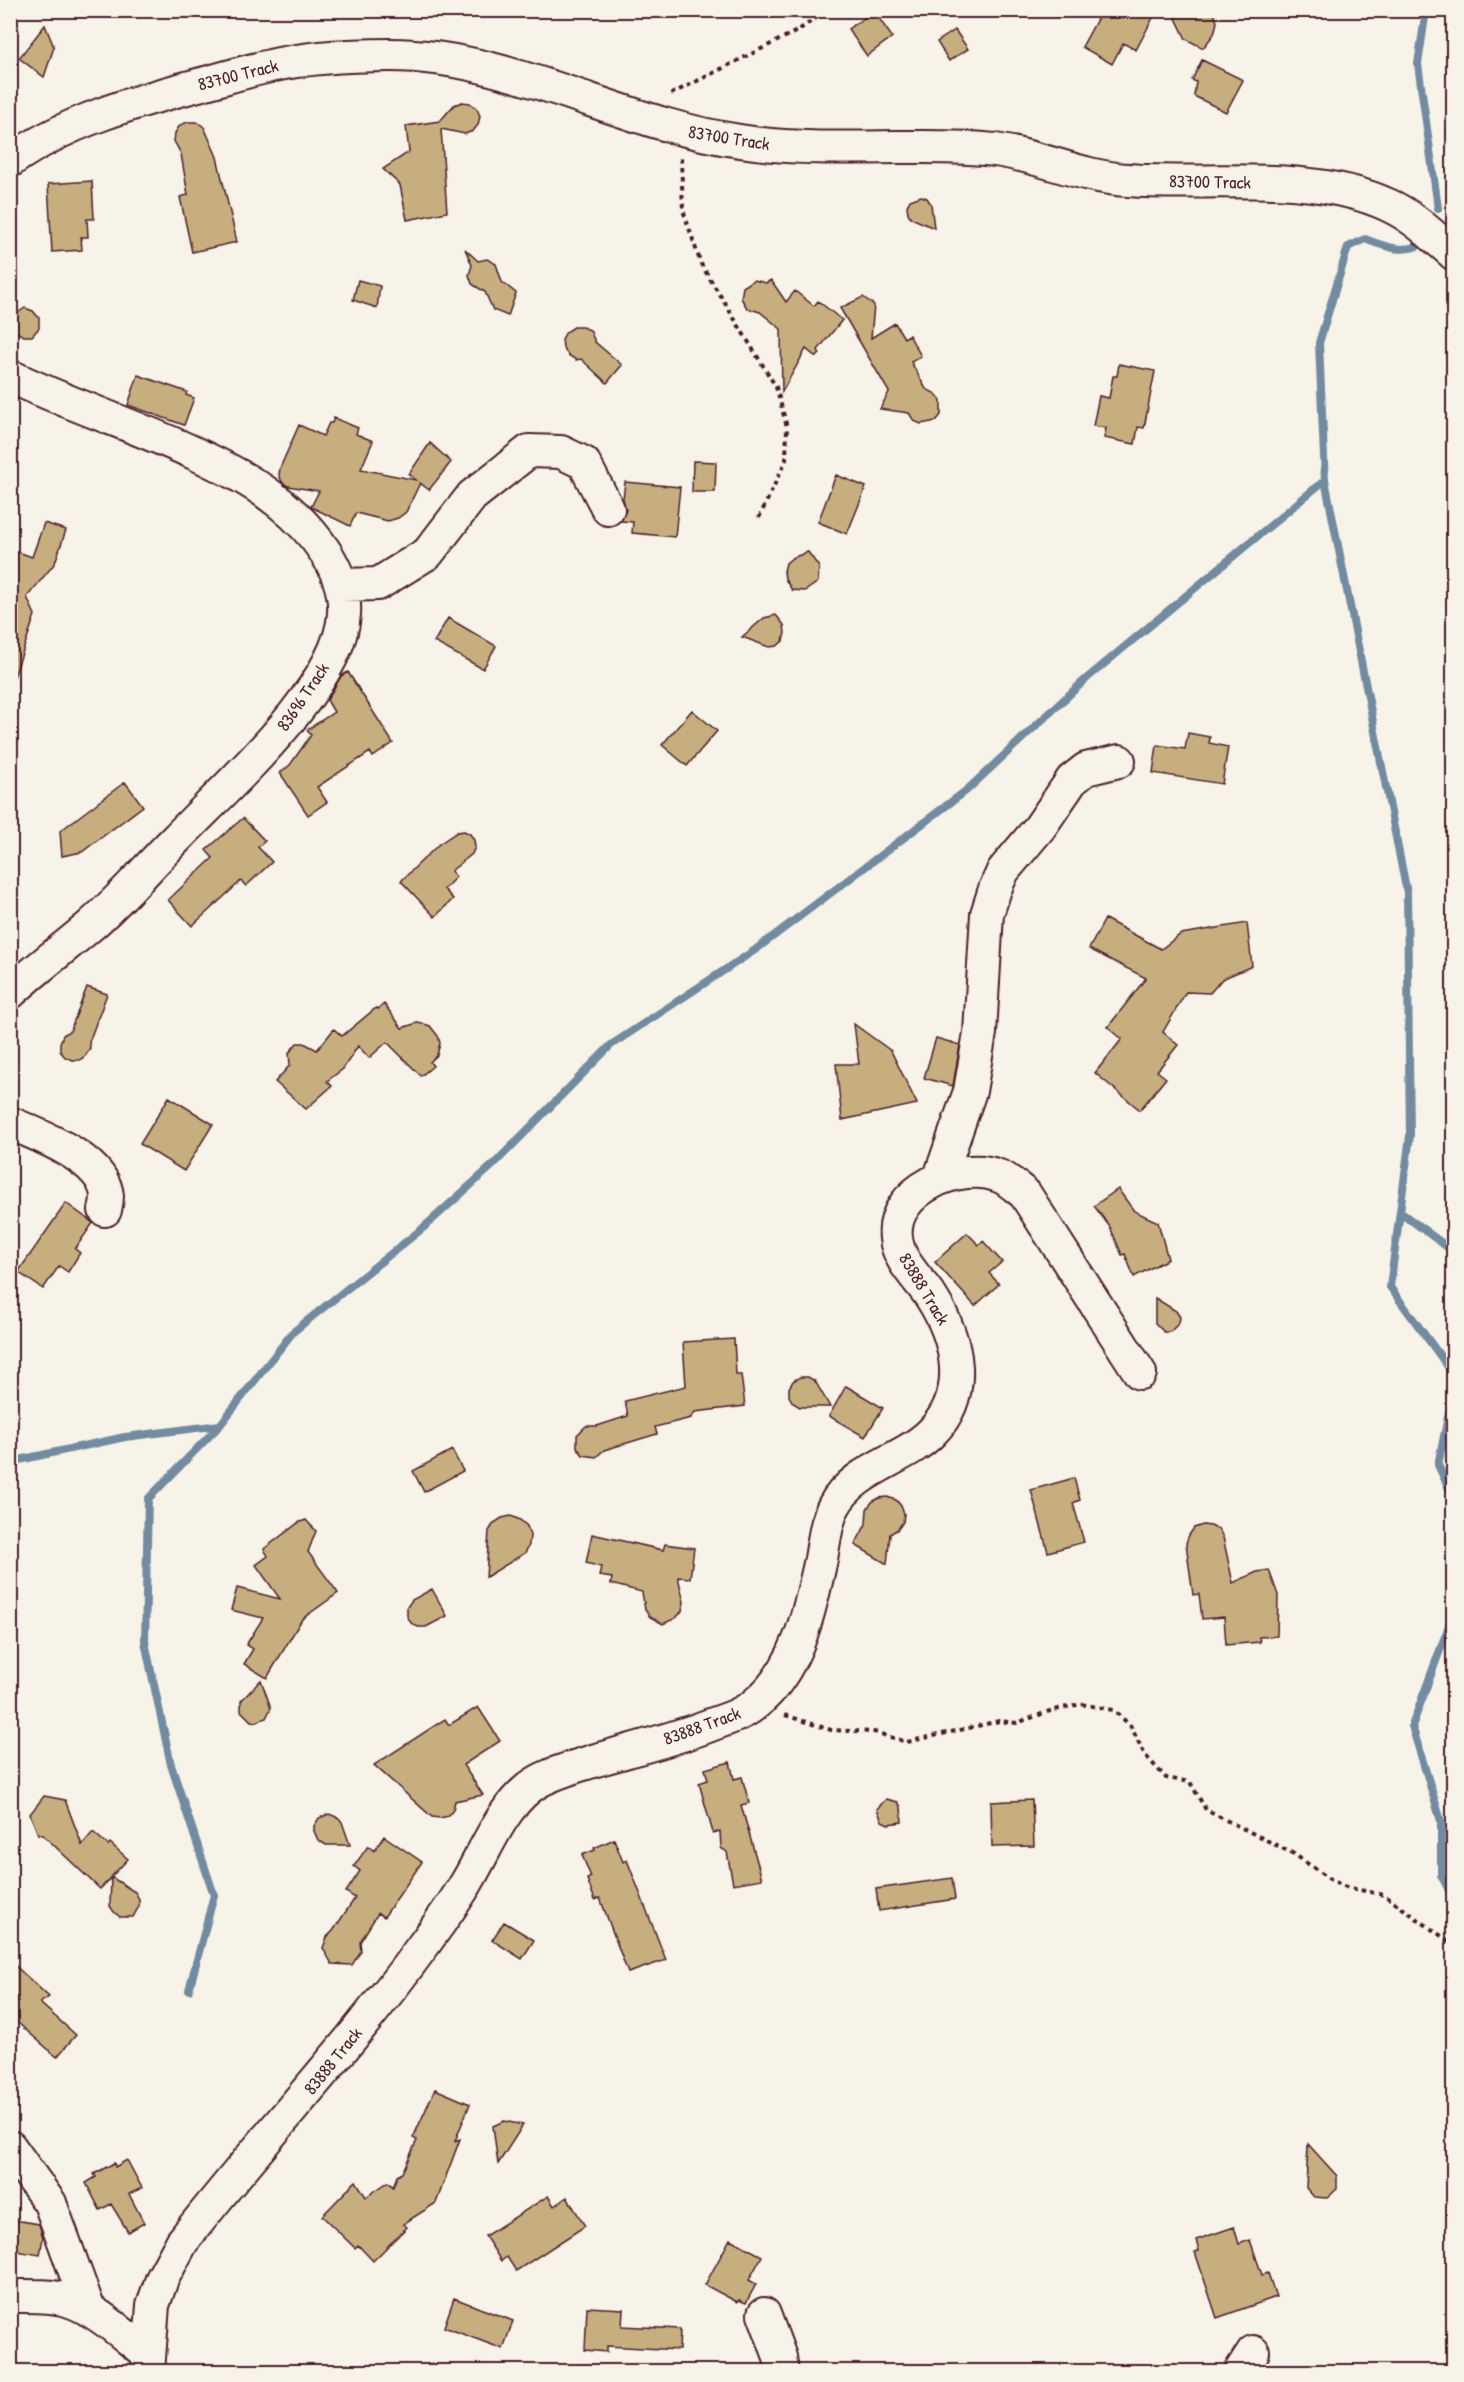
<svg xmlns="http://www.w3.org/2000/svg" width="1464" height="2382" font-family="'Patrick Hand',sans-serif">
	<rect width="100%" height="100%" fill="#f7f3e8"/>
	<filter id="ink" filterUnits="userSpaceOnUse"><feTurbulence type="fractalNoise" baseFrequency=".0167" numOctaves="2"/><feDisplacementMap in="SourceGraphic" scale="12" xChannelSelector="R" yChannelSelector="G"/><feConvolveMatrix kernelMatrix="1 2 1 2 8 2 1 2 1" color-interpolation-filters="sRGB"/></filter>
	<g filter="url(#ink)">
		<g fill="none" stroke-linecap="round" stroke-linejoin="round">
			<path stroke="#728ba0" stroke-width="8" d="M 1426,10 L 1418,64 L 1438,208
				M 1423,243 C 1405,255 1383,246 1365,239 L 1348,247 L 1319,343 L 1325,480 L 1407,893 L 1410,1136 L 1390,1287 L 1454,1375
				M 1400,1212 L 1454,1252
				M 1454,1388 L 1438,1465 L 1454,1499
				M 10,1462 L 125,1437 L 220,1425
				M 1454,1612 L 1412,1726 L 1441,1821 L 1441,1875 L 1454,1900
				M 189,1990 L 214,1895 L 171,1765 L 145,1642 L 148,1499 L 220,1425 L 293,1332 L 423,1228 L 493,1165 L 611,1045 L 755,950 L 967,790 L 1086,679 L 1325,480"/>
		</g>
		<path fill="#c7ae7f" stroke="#4a1f2b" stroke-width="1.5" d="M 1102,10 L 1157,10 L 1136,50 L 1123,43 L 1112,64 L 1082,47 Z
			M 1172,10 L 1213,10 L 1217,22 L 1214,34 L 1203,48 L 1186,39 Z
			M 874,11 L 892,37 L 867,56 L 848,29 Z
			M 45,25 L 54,47 L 44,77 L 19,58 Z
			M 955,30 L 968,49 L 949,61 L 937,42 Z
			M 1202,60 L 1243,80 L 1226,112 L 1194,96 L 1196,82 L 1192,80 Z
			M 462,102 L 470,103 L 477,109 L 480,116 L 478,125 L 473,131 L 465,134 L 441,129 L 447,212 L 407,220 L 400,185 L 383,169 L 409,152 L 406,126 L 440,121 L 454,105 Z
			M 188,122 L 197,122 L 204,127 L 217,157 L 237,242 L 192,252 L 180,197 L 188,195 L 181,154 L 174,141 L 175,133 L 180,125 Z
			M 92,181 L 94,219 L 87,219 L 88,237 L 81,237 L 82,250 L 52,252 L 48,184 Z
			M 921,196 L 927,198 L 931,204 L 934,228 L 911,218 L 908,213 L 907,206 L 910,200 Z
			M 465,249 L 478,261 L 487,259 L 496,264 L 502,282 L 516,293 L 508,316 L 493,310 L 485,292 L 472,284 L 469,275 L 472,265 Z
			M 358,280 L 380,286 L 377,308 L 353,300 Z
			M 754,280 L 766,283 L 771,280 L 786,302 L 795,291 L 814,306 L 818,301 L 842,320 L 818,350 L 820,354 L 816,357 L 806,349 L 782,392 L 781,329 L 760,312 L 747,308 L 741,298 L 743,287 Z
			M 863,297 L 874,305 L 871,338 L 895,323 L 904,338 L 909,335 L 921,356 L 911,362 L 926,389 L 936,394 L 941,400 L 941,415 L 936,421 L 921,424 L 914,421 L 909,413 L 880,409 L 889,392 L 840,308 Z
			M 25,308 L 33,311 L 39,318 L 39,328 L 32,336 L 24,336 L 10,329 L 16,314 Z
			M 574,327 L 583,327 L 590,330 L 595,342 L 622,365 L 607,383 L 581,359 L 576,360 L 568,355 L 563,348 L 562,339 L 566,332 Z
			M 1119,364 L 1155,371 L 1144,428 L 1138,427 L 1135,444 L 1104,438 L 1106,428 L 1093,426 L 1099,396 L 1109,398 L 1113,376 L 1117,376 Z
			M 138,375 L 187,392 L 186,395 L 194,398 L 184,425 L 128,405 Z
			M 334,418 L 358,428 L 356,434 L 373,441 L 361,469 L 416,480 L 409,474 L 430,443 L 451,462 L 429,490 L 420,483 L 406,512 L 398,518 L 388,521 L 356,513 L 350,526 L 311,507 L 319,491 L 288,486 L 282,482 L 279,475 L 280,468 L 299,425 L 323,436 L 329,423 L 332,423 Z
			M 693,461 L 716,462 L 715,492 L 692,492 Z
			M 836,475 L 866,487 L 847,534 L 818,522 Z
			M 625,482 L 680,487 L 675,537 L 632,533 L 633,522 L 621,521 L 626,510 L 623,499 Z
			M 44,523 L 66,530 L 55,563 L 27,597 L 35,615 L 14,677 L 10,676 L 10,549 L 32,557 Z
			M 808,552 L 819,567 L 818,582 L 805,591 L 792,590 L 785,579 L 784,571 L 786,563 L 792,558 Z
			M 776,615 L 784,625 L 785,633 L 783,641 L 777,646 L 769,647 L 742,637 L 764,618 Z
			M 448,618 L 496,646 L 483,669 L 434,642 Z
			M 348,672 L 393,743 L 373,757 L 370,752 L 317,787 L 327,802 L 308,815 L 280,773 L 290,765 L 311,735 L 307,730 L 334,712 L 327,700 L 341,676 Z
			M 692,710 L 717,731 L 687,766 L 662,745 Z
			M 1188,733 L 1210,737 L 1209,743 L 1228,747 L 1222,784 L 1153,773 L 1157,745 L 1185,749 Z
			M 125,782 L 143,806 L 82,852 L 62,856 L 60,831 Z
			M 243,818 L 265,841 L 258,847 L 272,862 L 246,886 L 241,881 L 192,926 L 168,900 L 213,858 L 206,850 Z
			M 464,831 L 470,834 L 474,840 L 475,847 L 472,854 L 451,871 L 456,877 L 444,889 L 453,899 L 435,917 L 401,881 L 439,844 L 457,832 Z
			M 1105,919 L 1161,949 L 1181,934 L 1247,923 L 1252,966 L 1222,979 L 1210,993 L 1186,992 L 1163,1032 L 1178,1045 L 1157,1071 L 1166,1078 L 1140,1110 L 1095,1073 L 1122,1039 L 1108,1027 L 1146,978 L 1089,949 Z
			M 87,987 L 107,994 L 89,1042 L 90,1048 L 86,1055 L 80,1060 L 72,1060 L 65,1057 L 60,1051 L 60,1043 L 63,1035 L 70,1031 Z
			M 384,1004 L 402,1028 L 417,1023 L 424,1024 L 430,1026 L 438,1036 L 440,1043 L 437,1055 L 430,1062 L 433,1066 L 421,1076 L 387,1042 L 369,1058 L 358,1046 L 343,1069 L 327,1081 L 332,1086 L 306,1109 L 275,1082 L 290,1065 L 289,1053 L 297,1043 L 304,1043 L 317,1050 L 334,1029 L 342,1036 L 376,1008 L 378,1009 Z
			M 854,1024 L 891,1051 L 917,1104 L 842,1120 L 836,1064 L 859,1064 Z
			M 936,1038 L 960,1045 L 953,1086 L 924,1078 Z
			M 169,1097 L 213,1124 L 184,1171 L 140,1144 Z
			M 1118,1189 L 1134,1211 L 1158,1222 L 1168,1259 L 1134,1277 L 1125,1254 L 1122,1255 L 1110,1227 L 1094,1206 Z
			M 66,1203 L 93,1223 L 75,1249 L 80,1253 L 68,1272 L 59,1266 L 43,1289 L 18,1272 Z
			M 967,1233 L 979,1245 L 983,1241 L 1002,1262 L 989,1273 L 999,1284 L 975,1306 L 935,1262 Z
			M 1155,1298 L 1176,1311 L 1180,1317 L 1179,1323 L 1170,1332 L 1164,1332 L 1155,1323 Z
			M 734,1339 L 736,1375 L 741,1375 L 745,1406 L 695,1412 L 691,1418 L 655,1427 L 657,1434 L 604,1450 L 596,1457 L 583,1455 L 577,1447 L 577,1435 L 586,1426 L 597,1426 L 628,1416 L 625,1401 L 686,1386 L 683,1342 Z
			M 800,1377 L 808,1377 L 815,1381 L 830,1407 L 800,1407 L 793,1403 L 789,1396 L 789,1388 L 793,1381 Z
			M 846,1386 L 883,1408 L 865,1437 L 829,1416 Z
			M 452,1450 L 463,1471 L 424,1492 L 413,1471 Z
			M 1074,1478 L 1080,1500 L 1073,1503 L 1084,1542 L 1048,1552 L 1031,1490 Z
			M 887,1497 L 896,1500 L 901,1506 L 904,1514 L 903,1522 L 898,1529 L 890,1534 L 887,1564 L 855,1545 L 866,1524 L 867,1509 L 872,1502 L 879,1498 Z
			M 511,1516 L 520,1520 L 527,1526 L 530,1535 L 529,1545 L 525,1553 L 486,1577 L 489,1531 L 494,1523 L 502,1518 Z
			M 306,1520 L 316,1531 L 308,1552 L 338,1593 L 302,1619 L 267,1678 L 244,1664 L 253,1649 L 246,1645 L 263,1618 L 231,1610 L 237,1588 L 280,1599 L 256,1565 L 268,1556 L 264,1549 L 298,1523 Z
			M 1203,1525 L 1211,1526 L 1219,1530 L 1223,1537 L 1233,1583 L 1257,1572 L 1269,1570 L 1278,1595 L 1277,1636 L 1259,1637 L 1260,1642 L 1226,1645 L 1224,1617 L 1202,1619 L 1199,1594 L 1193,1595 L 1186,1543 L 1189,1535 L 1194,1528 Z
			M 592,1534 L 663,1550 L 665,1544 L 694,1548 L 690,1578 L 678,1577 L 684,1602 L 682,1611 L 676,1618 L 663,1624 L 650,1617 L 645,1610 L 642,1592 L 611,1584 L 612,1578 L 599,1576 L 601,1567 L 586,1563 Z
			M 432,1589 L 447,1616 L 426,1627 L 418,1627 L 411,1623 L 407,1616 L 407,1607 L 412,1600 Z
			M 261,1680 L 271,1708 L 266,1718 L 256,1722 L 251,1721 L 241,1711 L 241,1701 Z
			M 478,1707 L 500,1741 L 463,1765 L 483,1795 L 455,1801 L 453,1810 L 448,1816 L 440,1818 L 432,1817 L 374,1765 L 445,1719 L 449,1725 Z
			M 730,1762 L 734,1779 L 742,1777 L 749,1803 L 741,1805 L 762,1879 L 733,1884 L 727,1852 L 721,1848 L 720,1831 L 713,1833 L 699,1783 L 708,1780 L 705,1769 Z
			M 44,1796 L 65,1800 L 82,1845 L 93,1832 L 108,1845 L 110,1843 L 128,1859 L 111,1877 L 135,1892 L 139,1899 L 139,1906 L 133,1917 L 120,1917 L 114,1912 L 110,1906 L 111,1878 L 100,1889 L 43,1835 L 38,1834 L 30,1814 Z
			M 886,1799 L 898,1802 L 901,1807 L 902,1822 L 888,1824 L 882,1821 L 877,1809 Z
			M 1032,1800 L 1034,1846 L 992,1847 L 991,1802 Z
			M 329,1814 L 339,1818 L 342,1822 L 350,1845 L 326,1845 L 318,1840 L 314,1831 L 314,1826 L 319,1818 Z
			M 384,1836 L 422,1862 L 384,1917 L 378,1913 L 360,1942 L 361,1951 L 352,1965 L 332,1964 L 323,1948 L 327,1937 L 333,1931 L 355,1898 L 346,1892 L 360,1871 L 354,1866 L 368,1846 L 374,1851 Z
			M 614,1839 L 623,1862 L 627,1860 L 666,1960 L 628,1973 L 600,1898 L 595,1900 L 587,1879 L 591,1877 L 582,1855 L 595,1850 L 594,1848 Z
			M 952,1878 L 955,1899 L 879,1911 L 876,1889 Z
			M 504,1922 L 534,1940 L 522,1959 L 492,1940 Z
			M 10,1961 L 49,1997 L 40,2003 L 76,2035 L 57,2057 L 10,2016 Z
			M 435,2089 L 470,2104 L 455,2141 L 460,2139 L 436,2203 L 403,2224 L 407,2227 L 373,2261 L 358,2245 L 355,2248 L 322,2216 L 356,2181 L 366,2197 L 388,2182 L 393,2187 L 397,2176 L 402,2173 L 417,2140 L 413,2138 Z
			M 504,2121 L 523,2125 L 498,2164 L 493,2126 Z
			M 1308,2144 L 1337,2176 L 1337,2189 L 1327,2198 L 1314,2197 L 1306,2188 Z
			M 127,2160 L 142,2188 L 129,2194 L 144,2223 L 128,2232 L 111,2204 L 100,2210 L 86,2183 L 96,2177 L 94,2174 L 114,2163 L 115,2167 Z
			M 548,2196 L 554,2206 L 567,2197 L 585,2226 L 516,2271 L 507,2257 L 501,2261 L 485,2236 Z
			M 14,2220 L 39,2224 L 43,2237 L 40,2255 L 10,2250 Z
			M 1234,2227 L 1239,2244 L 1250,2240 L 1262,2275 L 1268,2273 L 1276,2297 L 1217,2318 L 1195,2252 L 1199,2251 L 1196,2240 Z
			M 730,2239 L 762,2256 L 749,2280 L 756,2284 L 746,2303 L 739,2300 L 737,2302 L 705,2285 Z
			M 454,2298 L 513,2321 L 503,2349 L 444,2327 Z
			M 587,2307 L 623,2309 L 622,2326 L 680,2329 L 679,2350 L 607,2346 L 607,2352 L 585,2350 Z"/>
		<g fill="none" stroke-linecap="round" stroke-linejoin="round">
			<defs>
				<path id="street" d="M 10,161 C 65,122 133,102 198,85 C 222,79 246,71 270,66 C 308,57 352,55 390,55 C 512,55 620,124 740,141 C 792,149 845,148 897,147 C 930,147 963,146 995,150 C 1040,156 1081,177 1127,180 C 1208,186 1313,170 1388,205 C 1413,216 1433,236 1454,254
					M 10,376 C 70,405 134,425 194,453 C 224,467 254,482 280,503 C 312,529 347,570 344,614 C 340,687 226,787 177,838 C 148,867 121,899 90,926 C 64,948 36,969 10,993
					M 341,585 L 378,584 L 428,553 L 472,496 L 529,451 L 561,452 L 584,463 L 608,509
					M 10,1123 C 40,1136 104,1159 107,1196 C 107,1201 106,1206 105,1210
					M 940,1177 L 970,1091 L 980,1033 L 987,914 L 995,889 L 1003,871 L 1040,827 L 1072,780 L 1086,769 L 1119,761
					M 10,2147 L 50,2203 L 89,2310
					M 10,2296 C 29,2296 49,2295 67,2300 C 97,2309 124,2336 149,2355
					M 764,2314 L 780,2357 L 782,2372
					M 148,2372 L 153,2305 L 162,2279 L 182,2242 C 260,2142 347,2050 422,1947 C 436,1928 450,1909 462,1890 C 484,1856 498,1812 530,1787 C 544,1776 563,1771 580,1765 C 624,1751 670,1741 713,1724 C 728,1719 743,1714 755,1704 C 798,1670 810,1609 821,1559 C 824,1542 826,1521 834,1506 C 853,1469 905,1460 932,1432 C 970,1393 958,1339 931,1297 C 919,1279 898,1261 896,1238 C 890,1190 961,1160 999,1176 C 1008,1179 1017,1188 1025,1194 L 1140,1373
					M 1240,2372 L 1253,2352"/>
			</defs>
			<use href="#street" stroke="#4a1f2b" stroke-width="36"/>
			<path stroke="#4a1f2b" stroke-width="4" stroke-dasharray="4.5 4.5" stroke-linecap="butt" d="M 671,94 L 797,31 L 828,10
				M 681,158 L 683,210 L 701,264 L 776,387 L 787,427 L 786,460 L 758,520
				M 785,1715 L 831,1730 L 874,1732 L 907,1742 L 999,1721 L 1017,1723 L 1050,1711 L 1081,1704 L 1113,1710 L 1130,1725 L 1145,1755 L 1166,1778 L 1190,1782 L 1206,1810 L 1294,1854 L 1331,1880 L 1346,1887 L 1384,1895 L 1454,1945"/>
			<use href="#street" stroke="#f7f3e8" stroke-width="32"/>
		</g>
	</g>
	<g text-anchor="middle" stroke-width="4.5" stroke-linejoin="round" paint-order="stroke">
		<g font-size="18" fill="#4a1f2b" stroke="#f7f3e8">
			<text transform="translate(238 75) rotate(-14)" y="6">83700 Track</text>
			<text transform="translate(729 138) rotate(9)" y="6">83700 Track</text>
			<text transform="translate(1210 182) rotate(1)" y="6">83700 Track</text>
			<text transform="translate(303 697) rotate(-56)" y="6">83696 Track</text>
			<text transform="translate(924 1289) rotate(59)" y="6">83888 Track</text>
			<text transform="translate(702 1726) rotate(-20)" y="6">83888 Track</text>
			<text transform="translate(333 2061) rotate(-51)" y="6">83888 Track</text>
		</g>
	</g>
	<rect width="1464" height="2382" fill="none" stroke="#f7f3e8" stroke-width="36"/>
	<rect x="18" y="18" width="1428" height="2346" fill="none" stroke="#4a1f2b" stroke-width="2" filter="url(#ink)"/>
</svg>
